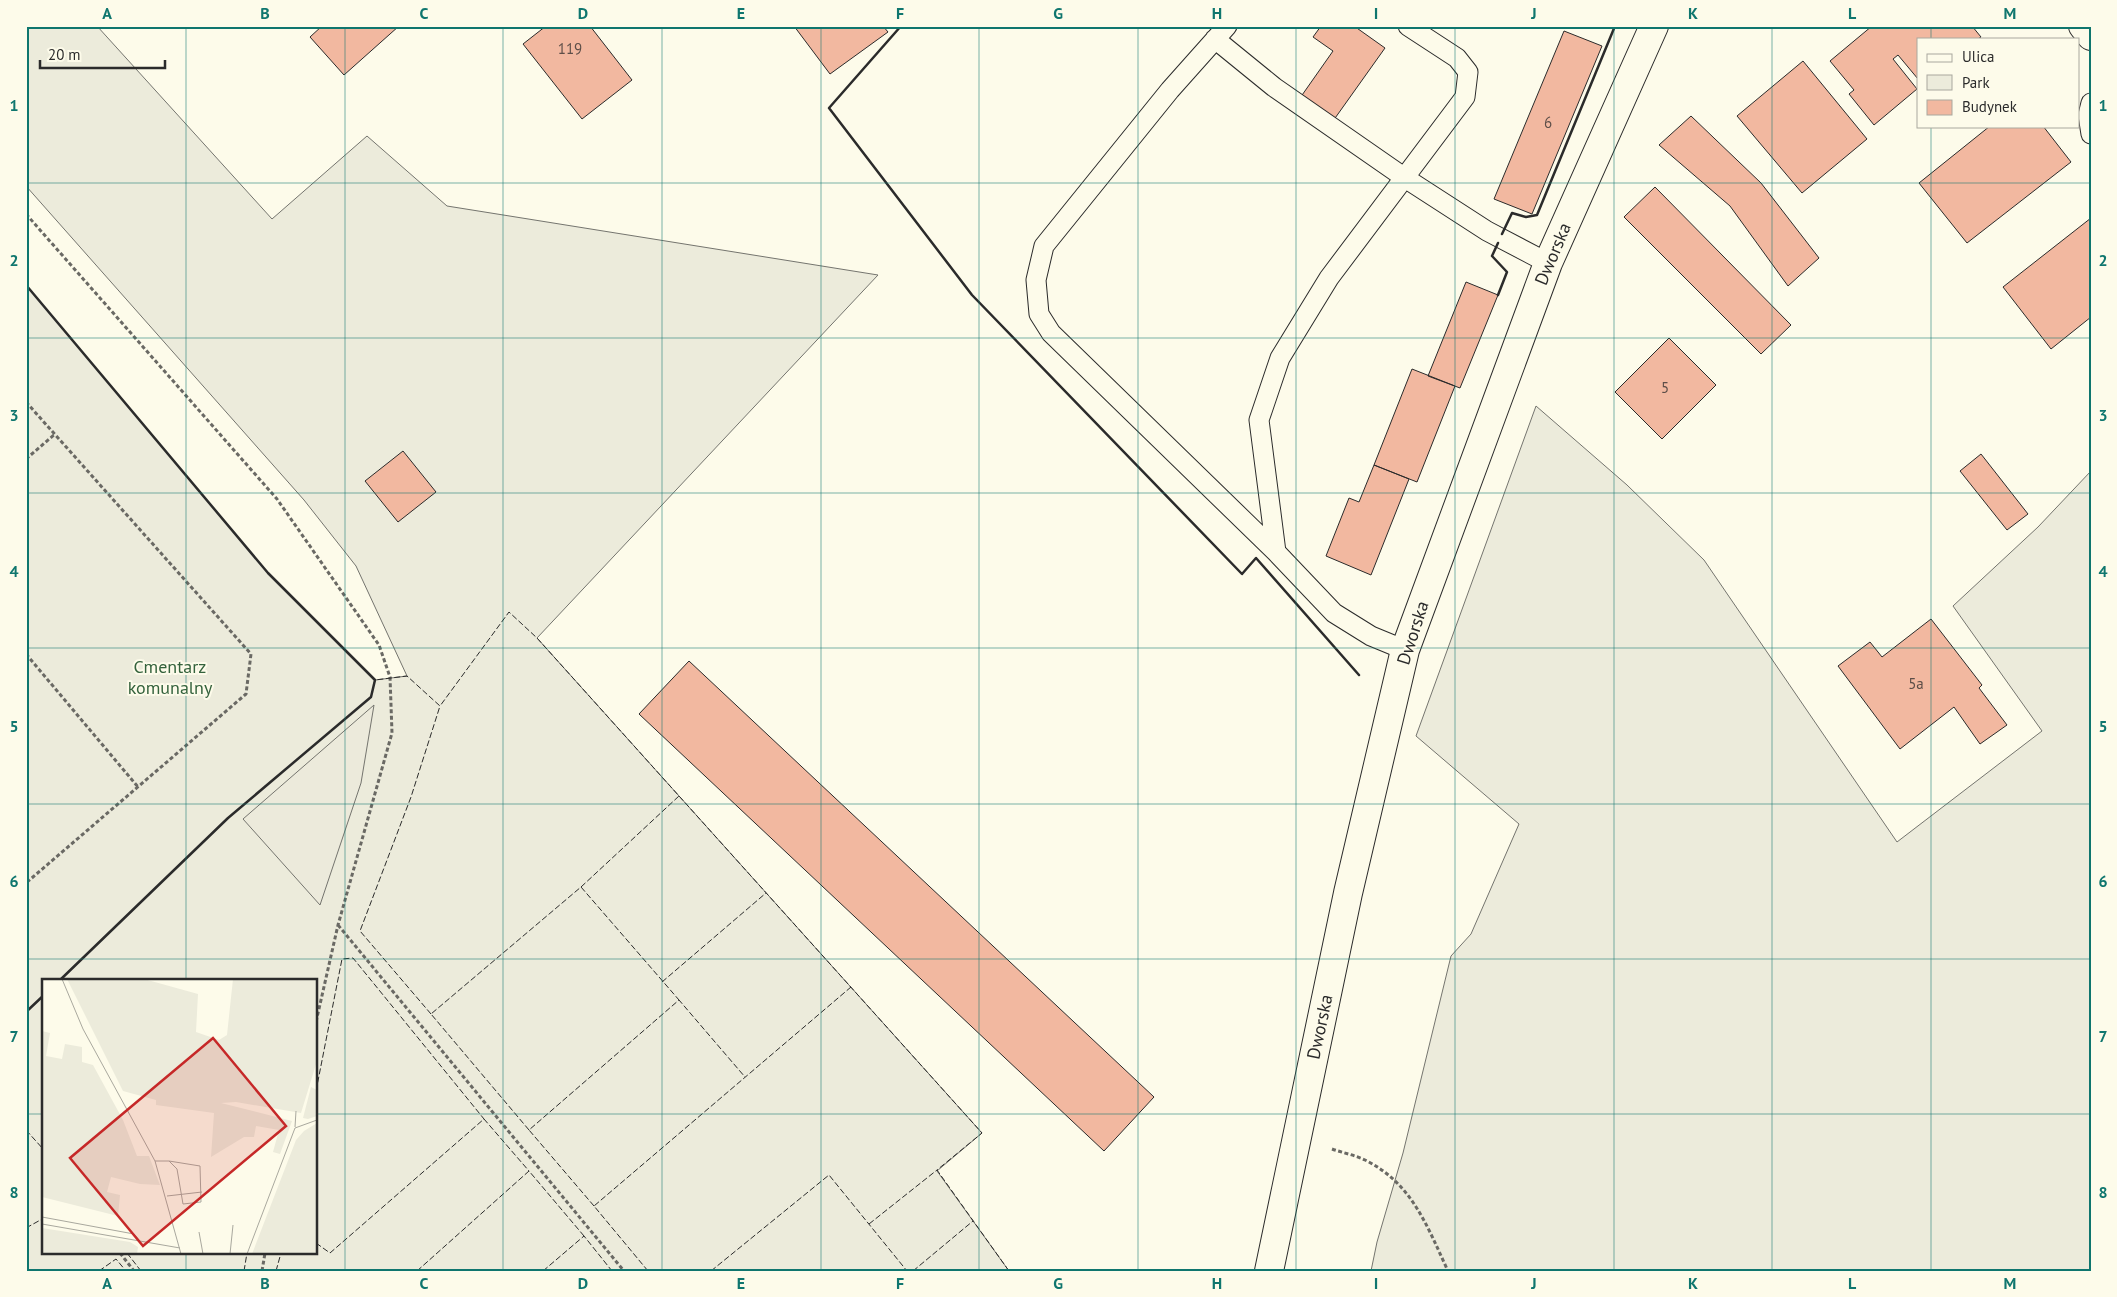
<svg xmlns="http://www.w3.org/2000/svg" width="2117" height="1297" font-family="'PT Sans',sans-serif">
	<rect width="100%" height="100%" fill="#fdfbea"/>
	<path fill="#ecebdb" stroke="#74746e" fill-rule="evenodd" d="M 26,26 L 97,26 L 272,219 L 367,136 L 447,206 L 878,275 L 537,638 L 982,1133 L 937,1171 L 1009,1271 L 26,1271 L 26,285 L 268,573 L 375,680 L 407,676 L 356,566 L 304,500 L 26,186 ZM 44,981 L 316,981 L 316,1253 L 44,1253 Z
		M 1536,406 L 1627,485 L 1704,560 L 1897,842 L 2042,731 L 1953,606 L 2038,527 L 2091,471 L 2091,1271 L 1371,1271 L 1377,1242 L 1403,1153 L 1451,956 L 1471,934 L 1519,824 L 1416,736 Z"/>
	<path fill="#eceadb" stroke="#74746e" d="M 374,705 L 361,783 L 320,905 L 243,819 Z"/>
	<path fill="#f2b8a0" stroke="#2b2b2b" d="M 322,26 L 399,26 L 344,75 L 310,37 Z
		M 546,26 L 590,26 L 632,80 L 582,119 L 523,44 Z
		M 794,26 L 883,26 L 888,32 L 830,74 Z
		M 1321,26 L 1354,26 L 1385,48 L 1333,121 L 1300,98 L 1333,51 L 1313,37 Z
		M 1872,26 L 1972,26 L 1981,37 L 1978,39 L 1918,39 L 1918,79 L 1898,55 L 1893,59 L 1917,89 L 1874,125 L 1849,94 L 1854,90 L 1830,61 Z
		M 1564,31 L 1602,46 L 1532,214 L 1494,199 Z
		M 1803,61 L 1867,139 L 1802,193 L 1737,116 Z
		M 1691,116 L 1761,183 L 1819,258 L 1788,286 L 1730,206 L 1659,145 Z
		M 1990,126 L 2043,126 L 2071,162 L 1967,243 L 1919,183 Z
		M 1655,187 L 1791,325 L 1761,354 L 1624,217 Z
		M 2091,218 L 2091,317 L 2051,349 L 2003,287 Z
		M 1466,282 L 1498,295 L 1460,388 L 1428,376 Z
		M 1669,338 L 1716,385 L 1662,439 L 1615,392 Z
		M 1412,369 L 1455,386 L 1417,482 L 1374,465 Z
		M 403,451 L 436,492 L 398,522 L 365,481 Z
		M 1981,454 L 2028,514 L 2007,530 L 1960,471 Z
		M 1374,465 L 1409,479 L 1371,575 L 1326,556 L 1349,498 L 1359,502 Z
		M 1931,619 L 1982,685 L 1979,688 L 2007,725 L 1980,744 L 1954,707 L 1900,749 L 1838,666 L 1870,642 L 1882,657 Z
		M 689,661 L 1154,1097 L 1104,1151 L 639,714 Z"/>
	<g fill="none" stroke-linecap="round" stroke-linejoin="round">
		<defs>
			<path id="lane" d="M 1227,26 L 1170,90 L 1044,246 L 1036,280 L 1039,314 L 1051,333 L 1276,552 L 1334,613 L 1371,636 L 1405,650
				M 1215,39 L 1274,87 L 1405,178 L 1487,231 L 1548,263
				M 2091,103 L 2088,115 L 2091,134
				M 1276,552 L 1259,420 L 1280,358 L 1329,278 L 1465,97 L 1468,72 L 1457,58 L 1408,26"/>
			<path id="street" d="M 2083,26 L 2091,36"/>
			<path id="secondary" d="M 1269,1271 L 1348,893 L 1405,650 L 1548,263 L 1654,26"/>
		</defs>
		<use href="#lane" stroke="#2b2b2b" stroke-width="21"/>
		<use href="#street" stroke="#2b2b2b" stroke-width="30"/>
		<use href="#secondary" stroke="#2b2b2b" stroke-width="30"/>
		<path stroke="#6a6964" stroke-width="3" stroke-dasharray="4 2.5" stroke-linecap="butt" d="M 26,214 L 277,499 L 379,645 L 390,677 L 392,733 L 338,925 L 316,1022
			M 26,402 L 251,654 L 246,694 L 26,883
			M 26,459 L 55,434
			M 26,654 L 138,787
			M 338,925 L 624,1271
			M 1332,1149 C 1343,1153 1355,1155 1365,1160 C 1412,1183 1427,1226 1448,1271
			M 120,1253 L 134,1271
			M 262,1271 L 265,1253"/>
		<use href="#lane" stroke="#fdfbea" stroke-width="19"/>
		<use href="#street" stroke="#fdfbea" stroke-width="28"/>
		<use href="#secondary" stroke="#fdfbea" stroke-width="28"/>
		<path stroke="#2b2b2b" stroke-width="1" stroke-dasharray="6 2.5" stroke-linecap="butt" d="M 581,887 L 679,796
			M 59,981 L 228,818 L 371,697 L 375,680 L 407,676 L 440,706 L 509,612 L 537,638 L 982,1133 L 937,1170 L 1009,1271
			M 662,982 L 766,893
			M 26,1012 L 44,995
			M 431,1014 L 360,931 L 411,797 L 440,706
			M 316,1091 L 342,959 L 353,958 L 484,1119
			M 26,1130 L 44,1150
			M 529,1130 L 431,1014 L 581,887 L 679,1000
			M 594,1206 L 529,1130 L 679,1000 L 745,1077
			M 869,1224 L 937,1170
			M 26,1228 L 44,1218
			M 316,1243 L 330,1253 L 484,1119 L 529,1171
			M 127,1253 L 141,1271
			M 99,1271 L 116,1259 L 126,1271
			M 244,1271 L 247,1253
			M 276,1271 L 281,1253
			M 417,1271 L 529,1171 L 584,1236
			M 543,1271 L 584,1236 L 612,1271
			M 648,1271 L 594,1206 L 851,987
			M 711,1271 L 829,1175 L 907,1271
			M 913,1271 L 973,1221"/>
		<path stroke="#2b2b2b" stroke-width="2.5" d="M 901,26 L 829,108 L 972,295 L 1242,574 L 1256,558 L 1359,675
			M 1502,234 L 1512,213 L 1526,217 L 1537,215 L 1615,26
			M 26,285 L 268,573 L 375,680 L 371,697 L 228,818 L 59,981
			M 1498,295 L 1507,272 L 1492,256 L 1498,243
			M 26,1012 L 44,995"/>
	</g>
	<path fill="none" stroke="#0f766e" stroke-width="1" stroke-opacity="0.55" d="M 186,26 L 186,981M 345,26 L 345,1271M 503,26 L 503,1271M 662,26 L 662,1271M 821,26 L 821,1271M 979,26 L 979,1271M 1138,26 L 1138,1271M 1296,26 L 1296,1271M 1455,26 L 1455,1271M 1614,26 L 1614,1271M 1772,26 L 1772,1271M 1931,26 L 1931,39M 1931,126 L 1931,1271M 26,183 L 2091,183M 26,338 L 2091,338M 26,493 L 2091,493M 26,648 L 2091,648M 26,804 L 2091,804M 26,959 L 2091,959M 26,1114 L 44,1114M 316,1114 L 2091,1114M 186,1253 L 186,1271"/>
	<g text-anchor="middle" stroke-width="4" stroke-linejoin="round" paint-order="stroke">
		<g font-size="15" fill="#5d4e48">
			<text x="570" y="54">119</text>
			<text x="1548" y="128">6</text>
			<text x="1665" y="393">5</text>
			<text x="1916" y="689">5a</text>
		</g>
		<g font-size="18" fill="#2b2b2b" stroke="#fdfbea">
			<text transform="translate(1553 254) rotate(-67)" y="6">Dworska</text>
			<text transform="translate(1413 633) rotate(-72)" y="6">Dworska</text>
			<text transform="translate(1320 1027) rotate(-78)" y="6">Dworska</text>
		</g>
		<g font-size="18" fill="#34623c" stroke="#fdfbea">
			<text x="170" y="673">Cmentarz<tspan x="170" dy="21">komunalny</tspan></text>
		</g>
	</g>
	<g transform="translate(42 979)">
		<rect width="275" height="275" fill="#fdfbea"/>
		<path d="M 25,0 L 102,0 L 156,15 L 154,53 L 177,61 L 185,56 L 191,0 L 275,0 L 275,82 L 259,134 L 194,123 L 179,124 L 250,142 L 238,175 L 231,173 L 237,151 L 214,147 L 212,158 L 202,158 L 169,178 L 172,134 L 114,126 L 114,121 L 81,112 ZM 0,52 L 8,54 L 4,77 L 20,80 L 23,65 L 40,68 L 40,83 L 51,86 L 81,141 L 95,177 L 107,177 L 118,206 L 98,205 L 69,198 L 65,213 L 78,216 L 76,237 L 0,218 ZM 269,108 L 275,111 L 275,137 L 266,140 L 261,139 ZM 275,144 L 275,275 L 210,275 L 254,161 L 262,152 ZM 0,249 L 88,263 L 96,268 L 95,275 L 0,275 Z" fill="#ecebdb"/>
		<path fill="none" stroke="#a9a89e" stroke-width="1" d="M 20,0 L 41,50 L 113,182 L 139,275M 253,148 L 254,132M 113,182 L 127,182 L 135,190 L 141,225 L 159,223 L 158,187 L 127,182M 125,217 L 160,213M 0,238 L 92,255 L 98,262M 0,245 L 138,269M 157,253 L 161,275M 188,275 L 191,246M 205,275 L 253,149 L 275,141"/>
		<path fill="#c62828" fill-opacity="0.15" stroke="#c62828" stroke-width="2.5" d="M 171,59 L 244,147 L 101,267 L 28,179 Z"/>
		<rect width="275" height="275" fill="none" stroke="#2b2b2b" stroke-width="2.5"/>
	</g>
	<rect width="2117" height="1297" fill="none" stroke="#fdfbea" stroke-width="55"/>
	<rect x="1917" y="38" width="162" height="90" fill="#fdfbea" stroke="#a9a89e"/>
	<rect x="1927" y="54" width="25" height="8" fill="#fdfbea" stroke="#a9a89e"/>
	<text x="1962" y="62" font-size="15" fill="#2b2b2b">Ulica</text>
	<rect x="1927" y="75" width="25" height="15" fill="#ecebdb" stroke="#a9a89e"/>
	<text x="1962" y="88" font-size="15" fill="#2b2b2b">Park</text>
	<rect x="1927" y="100" width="25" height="15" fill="#f2b8a0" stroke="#a9a89e"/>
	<text x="1962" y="112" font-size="15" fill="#2b2b2b">Budynek</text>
	<path d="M40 60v8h125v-8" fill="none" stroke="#2b2b2b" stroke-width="2.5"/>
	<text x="48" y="60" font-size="15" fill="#2b2b2b" stroke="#fdfbea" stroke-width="4" paint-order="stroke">20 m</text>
	<rect x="28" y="28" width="2062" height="1242" fill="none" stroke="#0f766e" stroke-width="2"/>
	<g font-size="16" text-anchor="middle" font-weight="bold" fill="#0f766e">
		<text x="107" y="19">A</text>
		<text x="265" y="19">B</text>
		<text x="424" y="19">C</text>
		<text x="583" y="19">D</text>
		<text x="741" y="19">E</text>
		<text x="900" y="19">F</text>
		<text x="1058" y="19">G</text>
		<text x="1217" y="19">H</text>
		<text x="1376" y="19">I</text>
		<text x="1534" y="19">J</text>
		<text x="1693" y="19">K</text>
		<text x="1852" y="19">L</text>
		<text x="2010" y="19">M</text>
		<text x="14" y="111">1</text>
		<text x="2103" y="111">1</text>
		<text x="14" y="266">2</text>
		<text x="2103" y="266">2</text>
		<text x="14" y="421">3</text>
		<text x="2103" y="421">3</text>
		<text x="14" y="577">4</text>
		<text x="2103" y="577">4</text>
		<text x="14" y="732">5</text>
		<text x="2103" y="732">5</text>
		<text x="14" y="887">6</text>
		<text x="2103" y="887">6</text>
		<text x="14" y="1042">7</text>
		<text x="2103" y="1042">7</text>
		<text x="14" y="1198">8</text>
		<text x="2103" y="1198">8</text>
		<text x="107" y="1289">A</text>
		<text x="265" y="1289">B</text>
		<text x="424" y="1289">C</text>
		<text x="583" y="1289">D</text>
		<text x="741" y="1289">E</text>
		<text x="900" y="1289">F</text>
		<text x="1058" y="1289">G</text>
		<text x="1217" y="1289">H</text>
		<text x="1376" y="1289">I</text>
		<text x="1534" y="1289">J</text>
		<text x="1693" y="1289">K</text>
		<text x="1852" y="1289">L</text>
		<text x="2010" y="1289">M</text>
	</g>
</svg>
